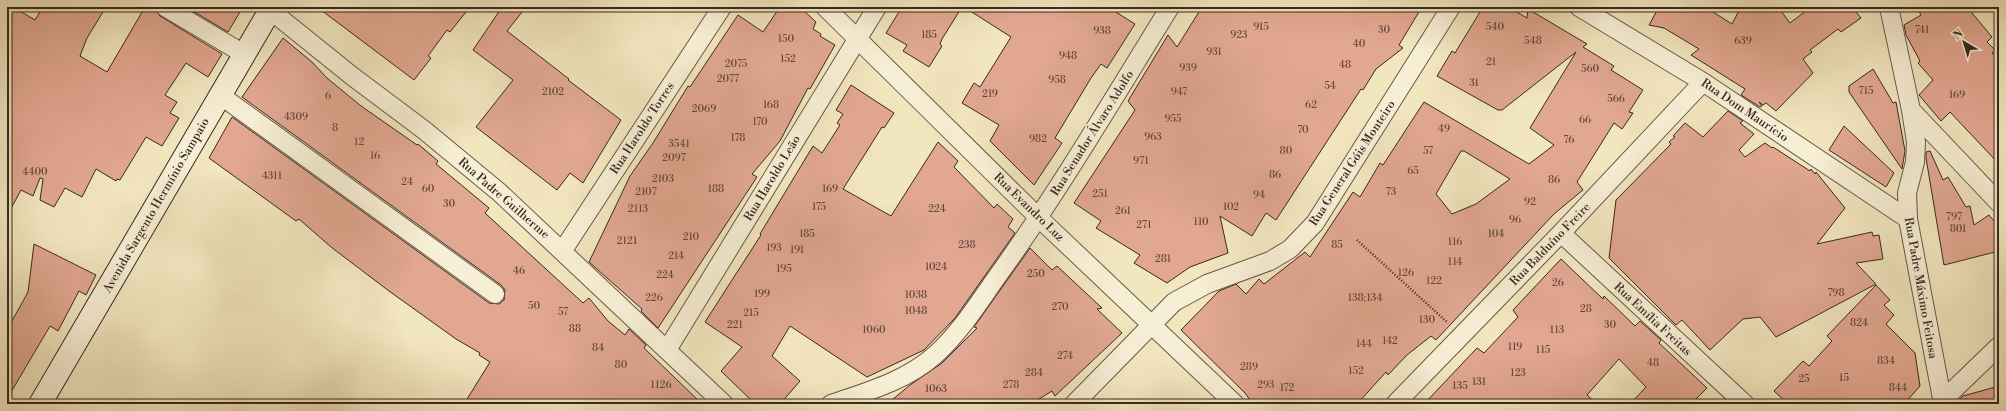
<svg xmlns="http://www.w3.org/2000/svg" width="2006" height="411" font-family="'Libre Bodoni',serif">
	<rect width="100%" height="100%" fill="#f2e6bf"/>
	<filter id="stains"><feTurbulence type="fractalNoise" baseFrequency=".005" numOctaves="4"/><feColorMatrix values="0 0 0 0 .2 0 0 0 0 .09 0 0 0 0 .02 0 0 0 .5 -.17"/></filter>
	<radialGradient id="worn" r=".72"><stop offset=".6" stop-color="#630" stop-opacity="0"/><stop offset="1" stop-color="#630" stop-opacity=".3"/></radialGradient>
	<path fill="#e1a791" stroke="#382822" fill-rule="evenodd" d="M 13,7 L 35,20 L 43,7 L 106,7 L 87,38 L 80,56 L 107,72 L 145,7 L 155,7 L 160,16 L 222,54 L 208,77 L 186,63 L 165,95 L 177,102 L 170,113 L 179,118 L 162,146 L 146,137 L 120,180 L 117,179 L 116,181 L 96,169 L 82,197 L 65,188 L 54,207 L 40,200 L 43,179 L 40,178 L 33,196 L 21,190 L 7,216 L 7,18 Z
		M 186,7 L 243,7 L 228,32 Z
		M 317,7 L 470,7 L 450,32 L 447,30 L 428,56 L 431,58 L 414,80 Z
		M 502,7 L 526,7 L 507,31 L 569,79 L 568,80 L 621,120 L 583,183 L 570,173 L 557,190 L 476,127 L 513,80 L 473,50 Z
		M 780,7 L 800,7 L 816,22 L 813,29 L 821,34 L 820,36 L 835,45 L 810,89 L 808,88 L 780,141 L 752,174 L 757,177 L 658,328 L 641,311 L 642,309 L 589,262 L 630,176 L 653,143 L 688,86 L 690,87 L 738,15 L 763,32 Z
		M 902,7 L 962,7 L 942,39 L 940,44 L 942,46 L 929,67 L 903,51 L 907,45 L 886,33 Z
		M 964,7 L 1108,7 L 1135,24 L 1107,68 L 1101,64 L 1091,78 L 1055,138 L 1062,143 L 1034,185 L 990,141 L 999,125 L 962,103 L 974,83 L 980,87 L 1011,37 Z
		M 1202,7 L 1422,7 L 1399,45 L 1403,48 L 1376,69 L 1363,90 L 1361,89 L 1276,220 L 1266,213 L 1252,236 L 1220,216 L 1228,253 L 1190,267 L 1167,283 L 1134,263 L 1140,255 L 1096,228 L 1101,221 L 1074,203 L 1135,110 L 1128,101 L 1168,35 L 1177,47 Z
		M 1483,7 L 1508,7 L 1527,18 L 1528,9 L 1587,44 L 1583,47 L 1614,66 L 1611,70 L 1643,90 L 1629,112 L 1633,113 L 1622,129 L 1614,123 L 1577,182 L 1583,190 L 1554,214 L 1436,340 L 1431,336 L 1407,355 L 1388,375 L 1386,372 L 1357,404 L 1253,404 L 1245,393 L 1181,330 L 1219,291 L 1236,284 L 1246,294 L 1259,279 L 1264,284 L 1305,252 L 1310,257 L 1353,192 L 1360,197 L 1380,163 L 1383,165 L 1424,102 L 1529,164 L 1554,145 L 1530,128 L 1576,52 L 1502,110 L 1498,110 L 1437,76 L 1452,51 L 1455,53 ZM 1461,151 L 1464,151 L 1510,179 L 1476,204 L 1452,214 L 1436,194 Z
		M 1659,7 L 1681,12 L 1684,7 L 1705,7 L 1732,24 L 1741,7 L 1778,7 L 1790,23 L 1811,7 L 1852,7 L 1861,18 L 1841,32 L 1838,29 L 1810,50 L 1812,52 L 1803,59 L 1813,73 L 1776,111 L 1766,103 L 1763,105 L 1759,102 L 1762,106 L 1760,107 L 1741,95 L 1745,89 L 1691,55 L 1699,49 L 1664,28 L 1649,25 Z
		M 1917,7 L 1967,7 L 1992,37 L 1987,42 L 1995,50 L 1992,53 L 1999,60 L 1999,164 L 1950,112 L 1941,121 L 1919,95 L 1933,80 L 1918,63 L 1920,61 L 1906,35 L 1904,25 L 1921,15 Z
		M 283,38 L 312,62 L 327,78 L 361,106 L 417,145 L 418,144 L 438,161 L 436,164 L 489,208 L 485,213 L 583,303 L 589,298 L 608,321 L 625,335 L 629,329 L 646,345 L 644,348 L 702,404 L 464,404 L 490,362 L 479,355 L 480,353 L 456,339 L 389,291 L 331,247 L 299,219 L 296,221 L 209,158 L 232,117 L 489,303 L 499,304 L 504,300 L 505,290 L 501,285 L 242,97 Z
		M 1873,69 L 1893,103 L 1896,102 L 1905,151 L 1902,169 L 1849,92 L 1849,86 Z
		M 851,85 L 894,113 L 884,128 L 882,127 L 843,189 L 891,216 L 938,142 L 958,161 L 954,167 L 994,208 L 997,204 L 1013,219 L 1008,227 L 1015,233 L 955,318 L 924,350 L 867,377 L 790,326 L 772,356 L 800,381 L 780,404 L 755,404 L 721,371 L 742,347 L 705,322 L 761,235 L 760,234 L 813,146 L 822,153 L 840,125 L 837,123 L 843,114 L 836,110 Z
		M 1728,111 L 1743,121 L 1740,123 L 1754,134 L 1739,150 L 1745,157 L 1765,143 L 1772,148 L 1773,147 L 1810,171 L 1811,169 L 1815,174 L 1816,172 L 1845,208 L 1817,244 L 1872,232 L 1873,236 L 1879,235 L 1883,259 L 1856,263 L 1876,284 L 1776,337 L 1760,317 L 1743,319 L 1710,350 L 1682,320 L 1676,325 L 1609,258 L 1616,200 L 1671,144 L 1669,142 L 1675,137 L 1673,136 L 1685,123 L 1703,137 Z
		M 1844,126 L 1894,173 L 1886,187 L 1829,150 Z
		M 1930,151 L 1943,180 L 1948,177 L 1966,207 L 1970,206 L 1974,225 L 1989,215 L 1999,227 L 1999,251 L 1944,265 L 1926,158 L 1926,152 Z
		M 34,244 L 96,275 L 86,295 L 79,291 L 58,331 L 50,326 L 7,399 L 7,330 L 28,292 Z
		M 1030,248 L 1052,270 L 1057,266 L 1102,308 L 1097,309 L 1122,333 L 1055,396 L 1052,391 L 1031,404 L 887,404 L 910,385 L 942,363 L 977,328 L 974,327 Z
		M 1561,259 L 1603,299 L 1604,296 L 1635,326 L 1640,321 L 1661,340 L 1659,343 L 1707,388 L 1691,404 L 1630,404 L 1646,387 L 1619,359 L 1587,395 L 1597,404 L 1424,404 L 1477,348 L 1484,353 L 1518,317 L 1513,310 Z
		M 1876,285 L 1890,300 L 1884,305 L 1894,315 L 1886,324 L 1915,353 L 1920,386 L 1904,404 L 1788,404 L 1774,391 L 1803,361 L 1809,366 L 1832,341 L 1827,336 Z
		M 1999,386 L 1999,404 L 1954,404 L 1963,396 Z"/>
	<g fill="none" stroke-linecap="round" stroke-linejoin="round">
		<defs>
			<path id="minor" d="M 165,7 L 244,54
				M 825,7 L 1039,218 L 1235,404
				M 1579,7 L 1703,82 L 1908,219
				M 1889,7 L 1911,110 L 1916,142 L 1915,162 L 1907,193 L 1908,219 L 1943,404
				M 270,10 L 352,76 L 424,130 L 499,192 L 724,404
				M 220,95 L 495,294
				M 1911,110 L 1999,203
				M 1561,233 L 1745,404
				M 563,250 L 722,7
				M 667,350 L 877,7
				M 1942,401 L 1999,346
				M 831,404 C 866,392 906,381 935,355 C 962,331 982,297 1004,267 C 1063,184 1116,94 1170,7
				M 1074,404 L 1174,302 L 1207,284 L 1270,261 L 1290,249 L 1315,223 L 1451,7
				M 1395,404 L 1561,233 L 1703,82"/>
			<path id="secondary" d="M 40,404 L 272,7"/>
		</defs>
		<use href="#minor" stroke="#665849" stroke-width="20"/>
		<use href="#secondary" stroke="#382822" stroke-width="24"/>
		<path stroke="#382822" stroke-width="2.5" stroke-dasharray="1 2" stroke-linecap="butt" d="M 1357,240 L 1448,323"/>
		<use href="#minor" stroke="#f7efd5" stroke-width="18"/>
		<use href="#secondary" stroke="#f7efd5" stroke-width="22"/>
	</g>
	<g text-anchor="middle" stroke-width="4" stroke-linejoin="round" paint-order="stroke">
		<g font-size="10" fill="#62483e">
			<text x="1261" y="30">915</text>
			<text x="1495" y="30">540</text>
			<text x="1384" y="33">30</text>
			<text x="1922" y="33">741</text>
			<text x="1102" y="34">938</text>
			<text x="929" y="38">185</text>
			<text x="1239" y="38">923</text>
			<text x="786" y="42">150</text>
			<text x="1533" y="44">548</text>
			<text x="1743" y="44">639</text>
			<text x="1359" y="47">40</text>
			<text x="1214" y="55">931</text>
			<text x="1068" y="59">948</text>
			<text x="788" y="62">152</text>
			<text x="1491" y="65">21</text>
			<text x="736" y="67">2075</text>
			<text x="1345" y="68">48</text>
			<text x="1188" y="71">939</text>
			<text x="1590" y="72">560</text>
			<text x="728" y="82">2077</text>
			<text x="1057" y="83">958</text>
			<text x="1474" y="86">31</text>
			<text x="1330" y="89">54</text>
			<text x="1866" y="94">715</text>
			<text x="553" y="95">2102</text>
			<text x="1179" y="95">947</text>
			<text x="990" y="97">219</text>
			<text x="1957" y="98">169</text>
			<text x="328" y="99">6</text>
			<text x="1616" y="102">566</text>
			<text x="771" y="108">168</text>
			<text x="1311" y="108">62</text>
			<text x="704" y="112">2069</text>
			<text x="296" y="120">4309</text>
			<text x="1173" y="122">955</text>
			<text x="1585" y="123">66</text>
			<text x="760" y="125">170</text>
			<text x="335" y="131">8</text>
			<text x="1444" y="132">49</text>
			<text x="1303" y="133">70</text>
			<text x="1153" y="140">963</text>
			<text x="738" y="141">178</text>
			<text x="1038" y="142">982</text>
			<text x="1569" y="143">76</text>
			<text x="359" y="145">12</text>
			<text x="679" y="147">3541</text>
			<text x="1286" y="154">80</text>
			<text x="1428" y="154">57</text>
			<text x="375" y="159">16</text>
			<text x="674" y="161">2097</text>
			<text x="1141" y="164">971</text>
			<text x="1413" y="174">65</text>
			<text x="35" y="175">4400</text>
			<text x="1275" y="178">86</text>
			<text x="272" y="179">4311</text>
			<text x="663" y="182">2103</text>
			<text x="1554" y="183">86</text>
			<text x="407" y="185">24</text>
			<text x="428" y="192">60</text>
			<text x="716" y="192">188</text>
			<text x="830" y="192">169</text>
			<text x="646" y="195">2107</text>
			<text x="1391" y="195">73</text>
			<text x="1100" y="197">251</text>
			<text x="1259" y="198">94</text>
			<text x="1530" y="205">92</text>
			<text x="449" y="207">30</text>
			<text x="819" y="210">175</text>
			<text x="1231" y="210">102</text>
			<text x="638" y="212">2113</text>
			<text x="937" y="212">224</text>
			<text x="1123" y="214">261</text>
			<text x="1954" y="220">797</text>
			<text x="1515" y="223">96</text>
			<text x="1201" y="225">110</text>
			<text x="1144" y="228">271</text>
			<text x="1958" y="232">801</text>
			<text x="807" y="237">185</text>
			<text x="1496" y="237">104</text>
			<text x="691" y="240">210</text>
			<text x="627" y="244">2121</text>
			<text x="1455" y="245">116</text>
			<text x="967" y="248">238</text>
			<text x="1337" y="248">85</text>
			<text x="774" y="251">193</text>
			<text x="797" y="253">191</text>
			<text x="676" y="259">214</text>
			<text x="1163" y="262">281</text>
			<text x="1455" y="265">114</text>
			<text x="936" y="270">1024</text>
			<text x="784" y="272">195</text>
			<text x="519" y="274">46</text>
			<text x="1406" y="276">126</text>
			<text x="1036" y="277">250</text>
			<text x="665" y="278">224</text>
			<text x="1434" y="284">122</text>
			<text x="1558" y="286">26</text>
			<text x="1836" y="296">798</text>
			<text x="762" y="297">199</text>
			<text x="916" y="298">1038</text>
			<text x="654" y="301">226</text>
			<text x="1365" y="301">138;134</text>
			<text x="534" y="309">50</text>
			<text x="1060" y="310">270</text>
			<text x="1586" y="312">28</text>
			<text x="916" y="314">1048</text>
			<text x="563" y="315">57</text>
			<text x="751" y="316">215</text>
			<text x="1427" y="323">130</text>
			<text x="1859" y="326">824</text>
			<text x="735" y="328">221</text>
			<text x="1610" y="328">30</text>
			<text x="575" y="332">88</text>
			<text x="874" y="333">1060</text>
			<text x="1557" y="333">113</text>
			<text x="1390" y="344">142</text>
			<text x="1364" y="347">144</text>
			<text x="1515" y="350">119</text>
			<text x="598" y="351">84</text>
			<text x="1543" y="353">115</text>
			<text x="1065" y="359">274</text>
			<text x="1886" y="364">834</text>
			<text x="1653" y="366">48</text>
			<text x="621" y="368">80</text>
			<text x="1249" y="370">289</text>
			<text x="1356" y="374">152</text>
			<text x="1034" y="376">284</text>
			<text x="1518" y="376">123</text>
			<text x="1844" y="381">15</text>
			<text x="1804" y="382">25</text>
			<text x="1479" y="385">131</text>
			<text x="661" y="388">1126</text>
			<text x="1011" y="388">278</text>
			<text x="1266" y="388">293</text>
			<text x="1460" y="389">135</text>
			<text x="1287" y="391">172</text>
			<text x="1898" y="391">844</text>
			<text x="936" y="392">1063</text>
		</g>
		<g font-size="12" fill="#382822" stroke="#f7efd5">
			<text transform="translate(1745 110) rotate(34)" y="4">Rua Dom Maurício</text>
			<text transform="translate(642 128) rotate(-57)" y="4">Rua Haroldo Torres</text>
			<text transform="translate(1092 133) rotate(-58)" y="4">Rua Senador Álvaro Adolfo</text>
			<text transform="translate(1352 163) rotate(-57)" y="4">Rua General Góis Monteiro</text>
			<text transform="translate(772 178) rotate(-59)" y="4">Rua Haroldo Leão</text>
			<text transform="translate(504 198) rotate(41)" y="4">Rua Padre Guilherme</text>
			<text transform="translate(156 205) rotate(-60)" y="4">Avenida Sargento Hermínio Sampaio</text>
			<text transform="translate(1029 207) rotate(44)" y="4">Rua Evandro Luz</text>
			<text transform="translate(1550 244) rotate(-46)" y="4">Rua Balduíno Freire</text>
			<text transform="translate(1921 288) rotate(80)" y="4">Rua Padre Máximo Feitosa</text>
			<text transform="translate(1653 319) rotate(43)" y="4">Rua Emília Freitas</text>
		</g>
	</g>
	<rect width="2006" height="411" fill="none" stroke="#f2e6bf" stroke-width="24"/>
	<rect x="8" y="8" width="1990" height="395" fill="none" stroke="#382822" stroke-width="2"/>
	<rect x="12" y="12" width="1982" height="387" fill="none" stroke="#382822"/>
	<g transform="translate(1964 42) rotate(322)" stroke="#f7efd5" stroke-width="3" paint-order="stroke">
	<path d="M0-3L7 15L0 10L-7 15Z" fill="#382822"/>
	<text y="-6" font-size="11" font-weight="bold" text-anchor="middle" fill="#382822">N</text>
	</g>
	<rect width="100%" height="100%" filter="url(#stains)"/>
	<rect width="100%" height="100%" fill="url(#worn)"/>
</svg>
